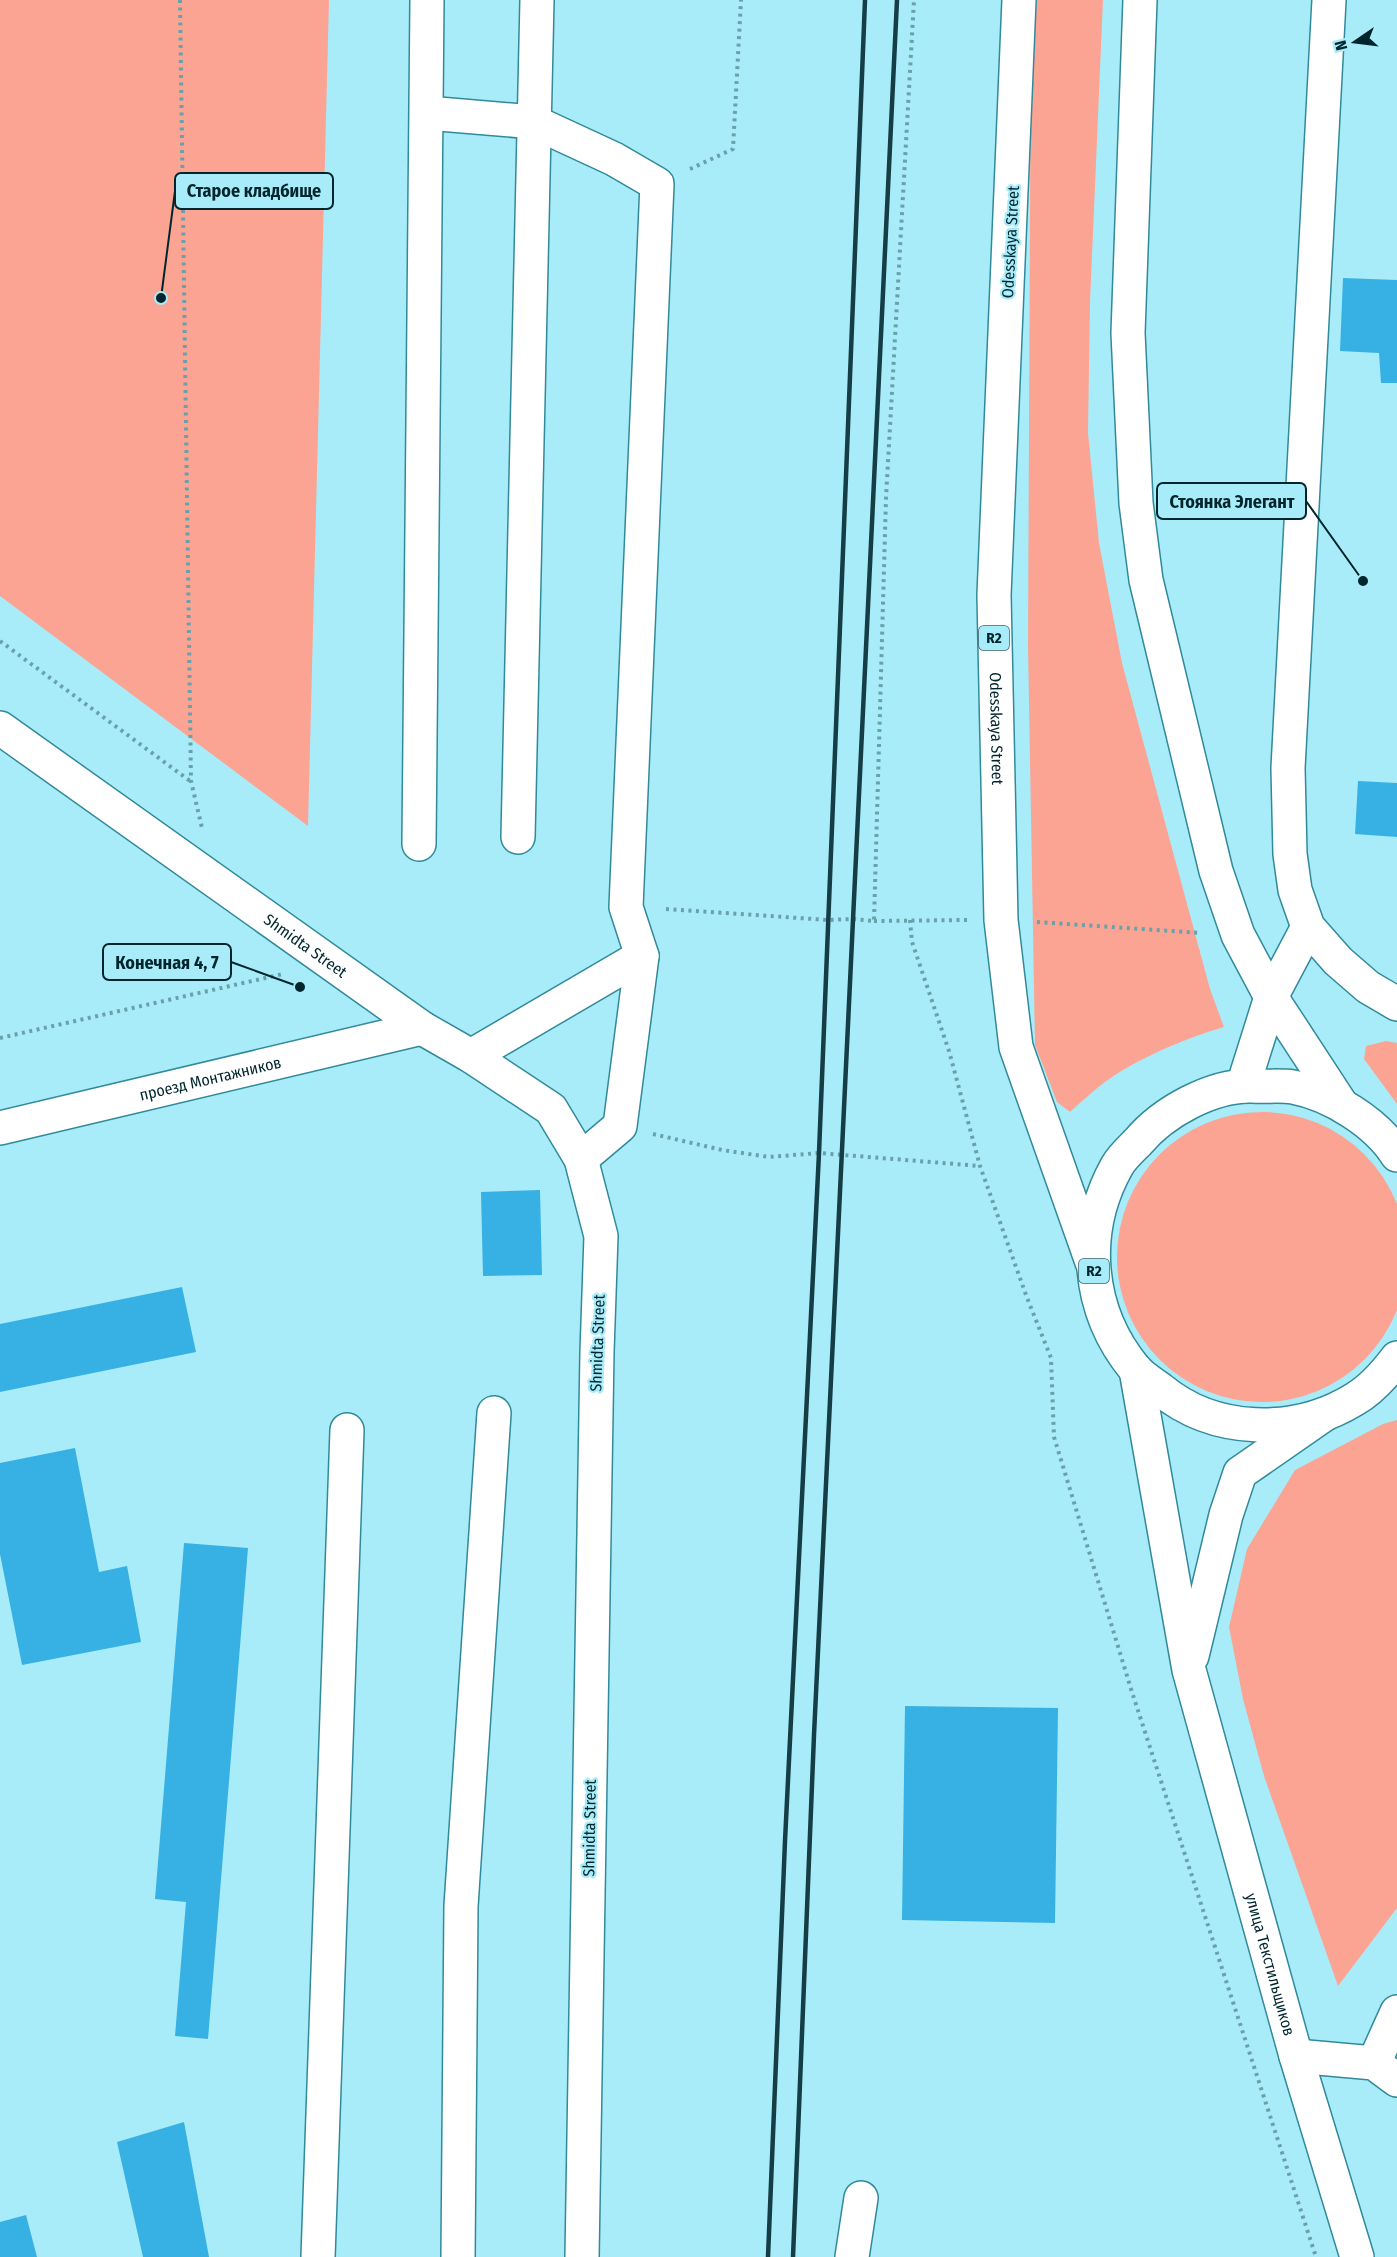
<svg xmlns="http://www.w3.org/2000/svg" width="1397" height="2257" font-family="'Fira Sans Condensed',sans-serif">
	<rect width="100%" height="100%" fill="#a9ecf9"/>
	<path fill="#fca493" d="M 0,0 L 329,0 L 308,826 L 0,596 Z
		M 1031,0 L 1103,0 L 1090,302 L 1088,433 L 1099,543 L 1122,663 L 1210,989 L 1224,1027 C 1186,1038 1136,1059 1105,1082 C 1093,1091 1081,1102 1070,1112 L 1057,1102 L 1035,1045 L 1028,646 Z
		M 1386,1041 L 1397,1043 L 1397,1104 L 1364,1059 L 1366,1046 Z
		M1117 1257a145 145 0 1 1 290 0a145 145 0 1 1-290 0Z
		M 1397,1420 L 1397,1908 L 1338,1986 L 1264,1776 L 1243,1699 L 1229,1627 L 1247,1549 L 1295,1470 L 1383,1424 Z"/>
	<path fill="#37b0e4" d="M 1343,278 L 1397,280 L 1397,383 L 1381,383 L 1379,353 L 1340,351 Z
		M 1358,781 L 1397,783 L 1397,837 L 1355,834 Z
		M 540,1190 L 542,1275 L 483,1276 L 481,1192 Z
		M 182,1287 L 196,1352 L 0,1392 L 0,1324 Z
		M 75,1448 L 99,1572 L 127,1566 L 141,1642 L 22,1665 L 0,1554 L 0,1463 Z
		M 184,1543 L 248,1548 L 208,2039 L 175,2036 L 186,1902 L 155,1899 Z
		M 905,1706 L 1058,1708 L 1055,1923 L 902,1920 Z
		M 184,2122 L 209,2257 L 143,2257 L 117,2142 Z
		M 26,2215 L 37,2257 L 0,2257 L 0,2222 Z"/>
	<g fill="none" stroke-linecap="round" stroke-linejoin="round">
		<defs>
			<g id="minor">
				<path d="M 1329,0 L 1288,768 L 1290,854 L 1295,890 L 1308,927 L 1338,961 L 1368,987 L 1397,1004"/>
				<path d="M 427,113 L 534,122 L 614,159 L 657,184 L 626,907 L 642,956 L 471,1056"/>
				<path id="s1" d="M 0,728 L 422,1028 L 471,1056 L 551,1109 L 581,1159 L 601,1236 L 597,1352 L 582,2257"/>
				<path d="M 518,837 L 537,0"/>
				<path d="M 419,844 L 427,0"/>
				<path d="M 1243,1086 L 1271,997 L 1308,927"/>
				<path id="s2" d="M 0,1128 L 422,1028"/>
				<path d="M 581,1159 L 620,1126 L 642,956"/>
				<path id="s3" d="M 1136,1370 L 1189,1670 L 1296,2056 L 1357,2257"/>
				<path d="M 1192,1656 L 1226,1515 L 1240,1473 L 1325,1414"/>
				<path d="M 1296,2056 L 1374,2063 L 1397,2080"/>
				<path d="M 1374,2063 L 1397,2012"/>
				<path d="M 318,2257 L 347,1430"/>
				<path d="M 458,2257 L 461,1906 L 494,1413"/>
				<path d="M 852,2257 L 861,2198"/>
			</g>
			<g id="major">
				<path id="s4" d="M 1019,0 L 994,595 L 1001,920 L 1016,1047 L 1092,1262"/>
				<path d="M 1140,0 L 1128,333 L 1136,503 L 1146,580 L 1216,871 L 1238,935 L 1271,997 L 1341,1104"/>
				<path d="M 1397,1155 C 1377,1123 1331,1094 1293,1087 C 1280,1085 1265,1087 1252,1086 C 1212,1085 1163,1112 1138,1142 C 1131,1149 1122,1157 1117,1166 C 1080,1232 1087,1311 1135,1369 C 1142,1377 1152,1383 1160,1389 C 1214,1434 1295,1436 1355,1399 C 1372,1389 1385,1374 1397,1358"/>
			</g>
		</defs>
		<use href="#minor" stroke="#318a9a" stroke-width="36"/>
		<use href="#major" stroke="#318a9a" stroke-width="36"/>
		<path stroke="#69a1ab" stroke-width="4" stroke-dasharray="3 4.5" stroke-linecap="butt" d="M 180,0 L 191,781 L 202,828
			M 690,169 L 733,149 L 741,0
			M 0,641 L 190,781
			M 666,909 L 828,920 L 854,919 L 874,921 L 886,498 L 914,0
			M 910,920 L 912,942 L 949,1051 L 980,1166 L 1026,1295 L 1051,1358 L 1054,1437 L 1131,1689 L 1316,2257
			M 874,921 L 967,920
			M 1037,922 L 1200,933
			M 0,1038 L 283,974
			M 653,1134 L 722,1150 L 769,1157 L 819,1153 L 980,1166"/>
		<use href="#minor" stroke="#fff" stroke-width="33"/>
		<use href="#major" stroke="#fff" stroke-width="33"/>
		<path stroke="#143d45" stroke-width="4.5" d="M 768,2257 L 785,1841 L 819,1153 L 865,0
			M 793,2257 L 814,1735 L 897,0"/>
	</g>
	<g text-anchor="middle" stroke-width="4.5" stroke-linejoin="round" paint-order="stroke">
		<g fill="#a9ecf9" stroke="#33616a" stroke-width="1.5">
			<rect x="979" y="626" width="30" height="24" rx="4.5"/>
			<rect x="1079" y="1259" width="30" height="24" rx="4.5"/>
		</g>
		<g font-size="15" font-weight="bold" fill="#00262d">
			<text x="994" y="643">R2</text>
			<text x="1094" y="1276">R2</text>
		</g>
		<g font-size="16" fill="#00262d" stroke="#a9ecf9">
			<text transform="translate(1010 242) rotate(-87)" y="6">Odesskaya Street</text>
			<text dy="6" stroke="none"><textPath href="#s4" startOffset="729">Odesskaya Street</textPath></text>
			<text dy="6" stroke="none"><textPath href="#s1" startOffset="375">Shmidta Street</textPath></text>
			<text dy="6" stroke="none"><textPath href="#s2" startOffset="216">проезд Монтажников</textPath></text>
			<text transform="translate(597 1343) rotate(-88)" y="6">Shmidta Street</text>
			<text transform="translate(589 1828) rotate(-89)" y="6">Shmidta Street</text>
			<text dy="6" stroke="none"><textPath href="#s3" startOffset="610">улица Текстильщиков</textPath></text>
		</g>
	</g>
	<path fill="none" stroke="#00262d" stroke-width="2" d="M161 298L175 191M1363 581L1306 501M300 987L231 962"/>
	<g fill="#00262d" stroke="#a9ecf9" stroke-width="2">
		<circle cx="161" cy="298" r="6"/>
		<circle cx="1363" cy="581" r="6"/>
		<circle cx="300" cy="987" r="6"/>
	</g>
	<g fill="#a9ecf9" stroke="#00262d" stroke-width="2">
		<rect x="175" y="173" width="158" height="36" rx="6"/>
		<rect x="1157" y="483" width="149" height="36" rx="6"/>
		<rect x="103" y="944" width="128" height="36" rx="6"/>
	</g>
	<g font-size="18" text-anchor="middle" font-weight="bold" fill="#00262d">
		<text x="254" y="197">Старое кладбище</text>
		<text x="1232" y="508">Стоянка Элегант</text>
		<text x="167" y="969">Конечная 4, 7</text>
	</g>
	<g transform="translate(1355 42) rotate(256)" stroke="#a9ecf9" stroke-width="4.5" paint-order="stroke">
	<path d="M0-4.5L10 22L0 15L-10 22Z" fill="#00262d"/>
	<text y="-9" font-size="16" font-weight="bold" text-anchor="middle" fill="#00262d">N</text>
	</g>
</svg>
